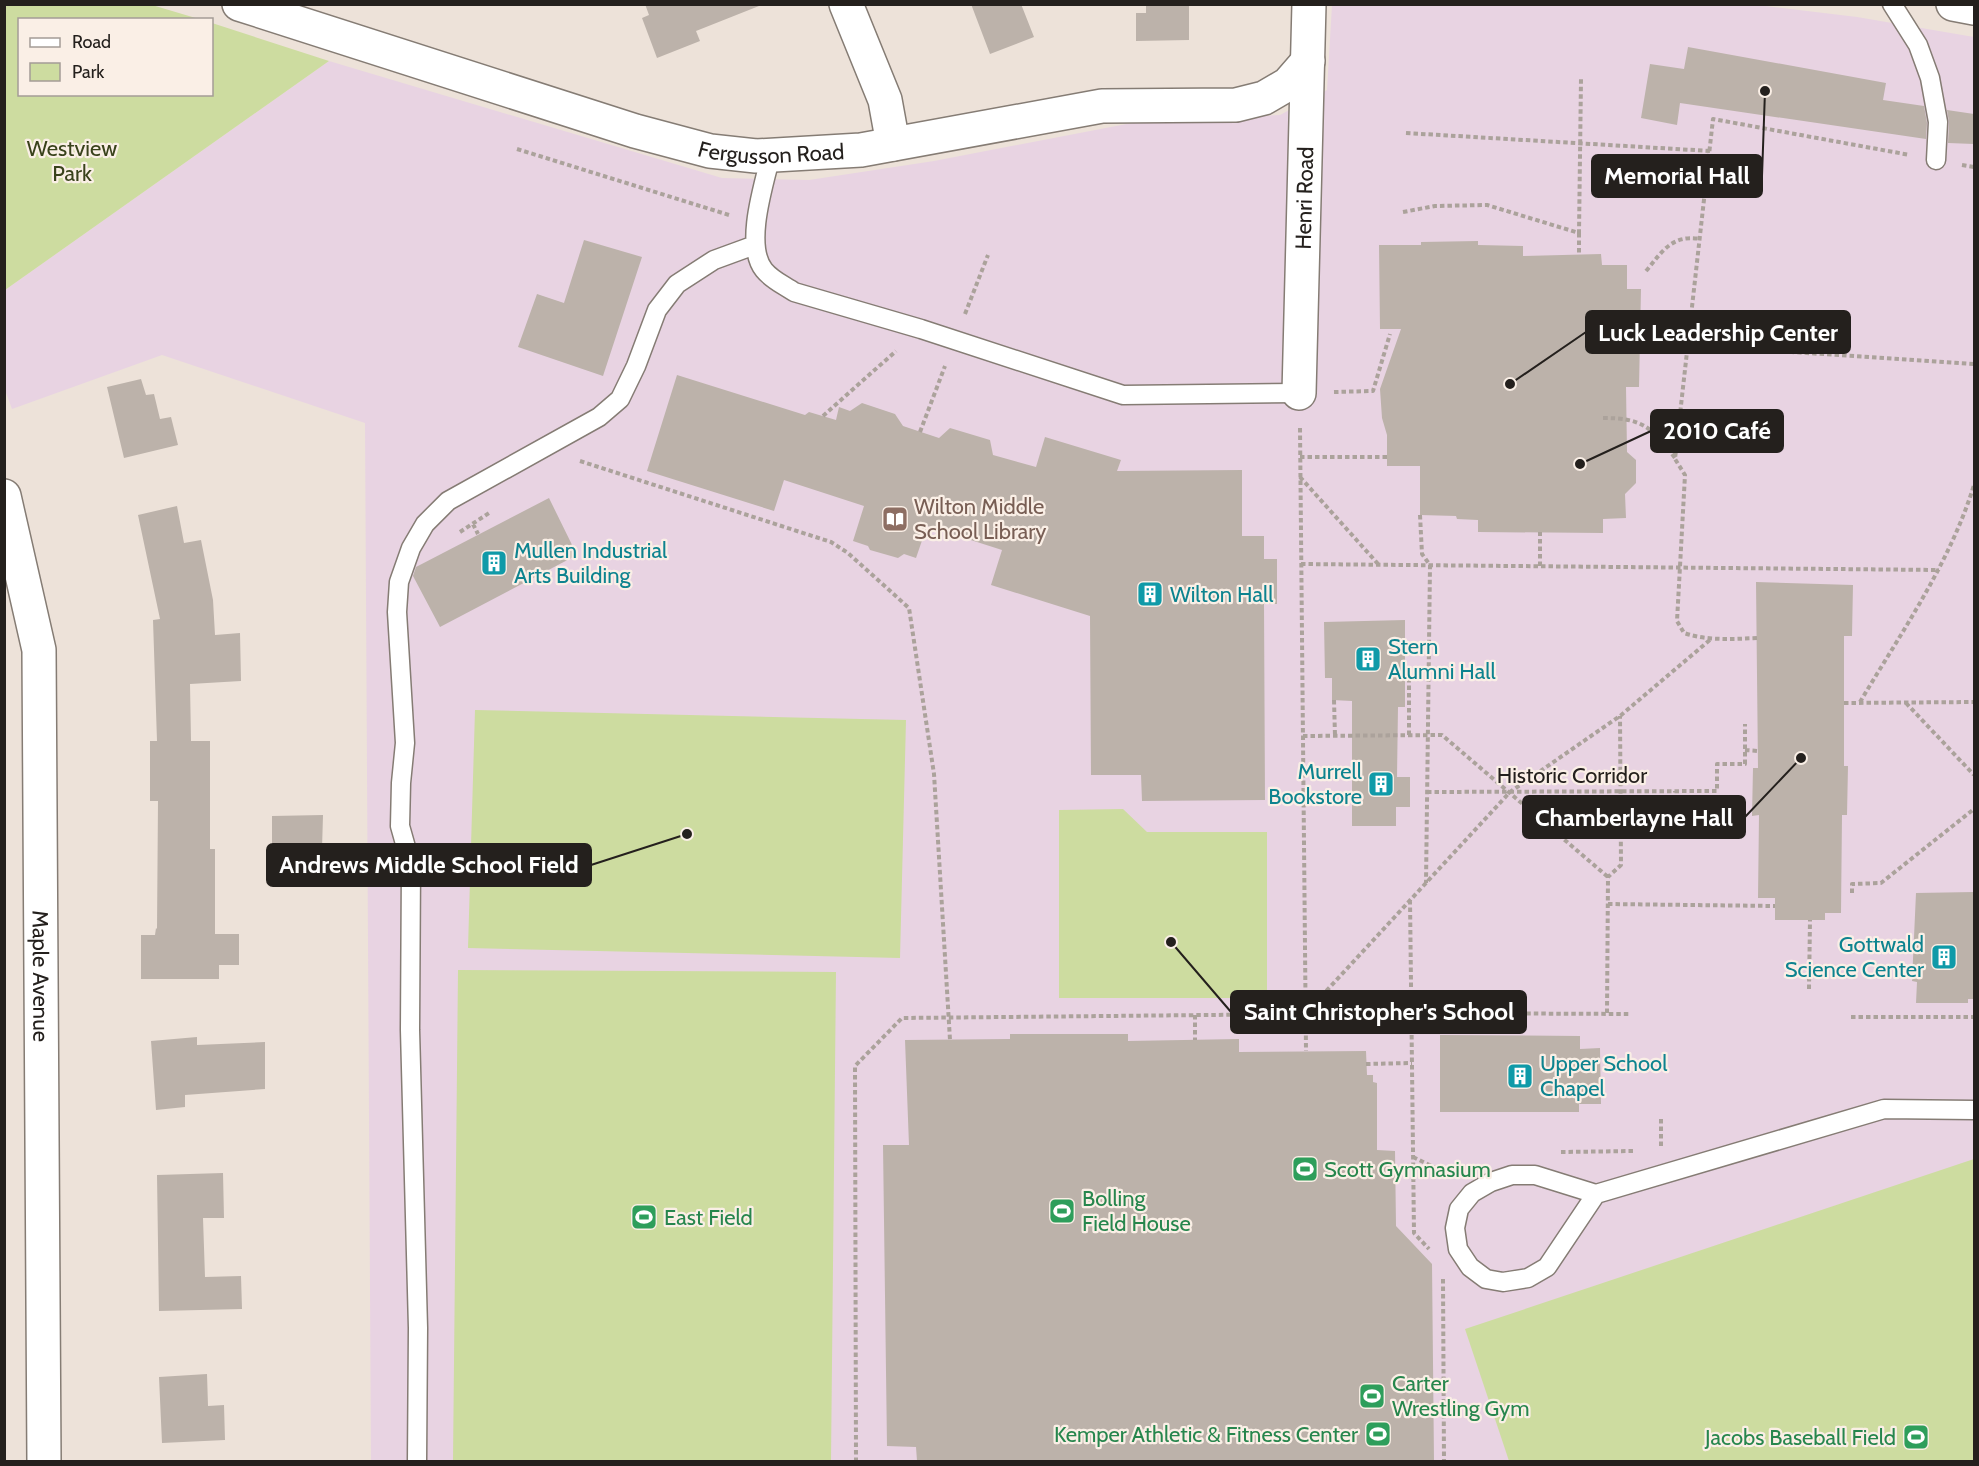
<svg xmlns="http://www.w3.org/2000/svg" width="1979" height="1466" font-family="Cabin,sans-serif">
	<rect width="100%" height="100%" fill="#ede2d9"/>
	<path fill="#e8d3e2" d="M 1748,4 L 1857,17 L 1974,37 L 1974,1461 L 371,1461 L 365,423 L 162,355 L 12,409 L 5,390 L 5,290 L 329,61 L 722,178 L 809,180 L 934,161 L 1137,122 L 1280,115 L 1327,90 L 1332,5 Z"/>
	<path fill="#cddca0" d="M 5,4 L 152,5 L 199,19 L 20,20 L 20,94 L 212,94 L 212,23 L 329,61 L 5,290 Z
		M 475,710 L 906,720 L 900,958 L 468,948 Z
		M 1123,809 L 1147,832 L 1267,832 L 1267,998 L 1059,998 L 1059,810 Z
		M 458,970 L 836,972 L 831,1461 L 453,1461 Z
		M 1974,1159 L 1974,1461 L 1509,1461 L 1465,1329 Z"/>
	<path fill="#bcb2aa" d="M 645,4 L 758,4 L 759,6 L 696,31 L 700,41 L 657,58 L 642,18 L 649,15 Z
		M 971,4 L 1021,4 L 1034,37 L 990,54 Z
		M 1146,4 L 1189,4 L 1189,40 L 1136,41 L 1136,13 L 1146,13 Z
		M 1688,47 L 1886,83 L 1883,100 L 1924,106 L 1927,123 L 1926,139 L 1680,103 L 1677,125 L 1641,118 L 1650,64 L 1684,69 Z
		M 1947,110 L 1974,114 L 1974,144 L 1948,143 L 1949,122 Z
		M 584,240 L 642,257 L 603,376 L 518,347 L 537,294 L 564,303 Z
		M 1478,241 L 1478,245 L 1523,246 L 1523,256 L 1601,254 L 1602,265 L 1627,265 L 1627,289 L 1641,289 L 1639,387 L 1626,387 L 1627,452 L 1636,460 L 1636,483 L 1625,494 L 1626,518 L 1603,519 L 1603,533 L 1478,532 L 1478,520 L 1457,519 L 1456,516 L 1420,515 L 1420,466 L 1387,466 L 1387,435 L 1382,418 L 1380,389 L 1401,329 L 1380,329 L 1379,245 L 1421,245 L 1421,242 Z
		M 677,375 L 805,415 L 809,412 L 836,420 L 839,407 L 850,411 L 862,403 L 895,414 L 903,426 L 939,438 L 950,428 L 990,440 L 993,455 L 1036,467 L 1045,437 L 1121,460 L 1117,471 L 1242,470 L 1242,536 L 1264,536 L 1264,559 L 1277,559 L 1277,604 L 1264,604 L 1265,800 L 1142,801 L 1141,775 L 1091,775 L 1090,616 L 991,585 L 1002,550 L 927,526 L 916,558 L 904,554 L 898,558 L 870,550 L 868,546 L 853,541 L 864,506 L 784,480 L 774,511 L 647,471 Z
		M 141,379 L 146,395 L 154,394 L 160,419 L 171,417 L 178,445 L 124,458 L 107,387 Z
		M 549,498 L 577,555 L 440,627 L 413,576 L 416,567 Z
		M 177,506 L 184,543 L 201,540 L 213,600 L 215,635 L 240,633 L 241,681 L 190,684 L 191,741 L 210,741 L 210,849 L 215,849 L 215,934 L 239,934 L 239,965 L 219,965 L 219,979 L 141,979 L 141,935 L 155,935 L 156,928 L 157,929 L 158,801 L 150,801 L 150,741 L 157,741 L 153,620 L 160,619 L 138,515 Z
		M 1756,582 L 1853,585 L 1852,636 L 1844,636 L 1844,766 L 1848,766 L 1847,815 L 1842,815 L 1841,913 L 1825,913 L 1825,920 L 1775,920 L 1775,898 L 1758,898 L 1759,815 L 1752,816 L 1753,768 L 1758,768 Z
		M 1405,620 L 1405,707 L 1398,707 L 1397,777 L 1410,777 L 1410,807 L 1396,807 L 1396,826 L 1352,826 L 1352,701 L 1332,700 L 1332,678 L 1325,678 L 1324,622 Z
		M 323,815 L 322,849 L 311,849 L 310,860 L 272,860 L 272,816 Z
		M 1974,892 L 1974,999 L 1968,999 L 1968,1003 L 1916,1003 L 1917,982 L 1912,981 L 1916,893 Z
		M 1010,1034 L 1128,1034 L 1128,1041 L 1239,1039 L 1239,1052 L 1366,1051 L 1367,1075 L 1373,1075 L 1373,1082 L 1377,1083 L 1377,1150 L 1395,1151 L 1396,1226 L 1432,1264 L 1434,1461 L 917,1461 L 916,1447 L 887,1446 L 883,1145 L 909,1145 L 905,1040 L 1010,1039 Z
		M 1440,1035 L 1580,1036 L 1580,1049 L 1600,1048 L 1601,1104 L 1579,1104 L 1579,1112 L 1440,1112 Z
		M 197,1037 L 197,1045 L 265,1042 L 265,1089 L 185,1095 L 185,1107 L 156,1110 L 151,1041 Z
		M 223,1173 L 224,1218 L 203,1218 L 205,1277 L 241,1276 L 242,1309 L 159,1311 L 157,1175 Z
		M 207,1374 L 208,1406 L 224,1405 L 225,1440 L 162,1443 L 159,1377 Z"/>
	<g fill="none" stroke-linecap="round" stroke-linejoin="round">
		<defs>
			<path id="lane" d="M 1892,4 L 1918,45 L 1930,78 L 1938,122 L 1936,160
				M 771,155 C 764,184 744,245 764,270 C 772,280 784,285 794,292 L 921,329 L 1123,395 L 1299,393
				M 1596,1194 L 1547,1267 L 1528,1278 L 1503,1282 L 1486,1279 L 1470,1267 L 1458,1249 L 1455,1228 L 1459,1209 L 1472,1193 L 1491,1182 L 1512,1175 L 1535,1175 L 1596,1194 L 1884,1109 L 1974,1110
				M 417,1462 L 418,1328 L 410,1030 L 411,865 L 400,826 L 401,783 L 405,743 L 397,612 L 399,582 L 411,548 L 425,524 L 448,501 L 599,417 L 620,399 L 636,366 L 657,310 L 677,284 L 714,260 L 755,245"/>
			<g id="street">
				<path id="s1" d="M 239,4 L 635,131 L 710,151 L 756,156 L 861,150 L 1102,106 L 1236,105 L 1264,98 L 1288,84 L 1308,61"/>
				<path d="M 846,4 L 885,100 L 893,144"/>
				<path d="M 1953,4 L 1974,8"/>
				<path id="s2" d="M 1299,393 L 1309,4"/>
				<path id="s3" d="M 4,496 L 39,650 L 44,1462"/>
			</g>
		</defs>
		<use href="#lane" stroke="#857c74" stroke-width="21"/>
		<use href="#street" stroke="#857c74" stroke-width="36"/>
		<path stroke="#aba29b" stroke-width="4" stroke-dasharray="4.5 3" stroke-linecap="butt" d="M 1406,133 L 1710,151
			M 517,149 L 729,215
			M 1962,165 L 1974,167
			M 1403,212 L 1435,206 L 1487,205 L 1579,233 L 1581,79
			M 1579,233 L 1579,254
			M 1646,271 C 1662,252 1672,234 1700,239
			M 965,314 L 988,255
			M 1640,342 L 1974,364
			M 1334,392 L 1373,391 L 1390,334
			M 823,416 L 896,351
			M 1603,418 C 1642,418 1652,427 1675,458
			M 1300,428 L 1306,1051
			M 920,432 L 945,366
			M 1300,457 L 1387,457
			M 580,461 L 831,542 L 848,553 L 909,608 L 934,774 L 950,1040
			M 1300,477 L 1379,565
			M 1420,515 L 1422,554 L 1430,565 L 1426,883
			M 473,524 L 478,534
			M 460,532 L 489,513
			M 1301,564 L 1939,570
			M 1540,566 L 1540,532
			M 1757,638 C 1732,639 1708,641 1684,633 L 1677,621 L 1685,475 L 1675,459 L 1713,119 L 1910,155
			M 1334,700 L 1335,736
			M 1860,702 C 1901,633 1950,563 1974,485
			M 1844,703 L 1974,702
			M 1906,703 L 1974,775
			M 1409,735 L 1409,676
			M 1303,736 L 1442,735 L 1608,877
			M 1745,750 L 1758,751
			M 1427,792 L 1717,791 L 1717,764 L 1745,764 L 1745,724
			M 1621,821 L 1675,821 L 1675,791
			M 1852,893 L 1852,884 L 1881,883 L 1974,809
			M 1410,900 L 1414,1233 L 1429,1249
			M 1608,904 L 1775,906
			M 1809,989 L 1810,920
			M 1306,1013 L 1510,792 L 1620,716 L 1711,639
			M 1607,1013 L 1608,877 L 1621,865 L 1620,716
			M 1195,1015 L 1195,1040
			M 1851,1017 L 1974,1017
			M 1366,1064 L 1412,1063
			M 1661,1146 L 1661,1118
			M 1561,1152 L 1634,1151
			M 1413,1157 L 1450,1175
			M 1443,1279 L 1444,1462
			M 856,1462 L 855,1066 L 902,1018 L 1411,1013 L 1629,1014"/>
		<use href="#lane" stroke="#fff" stroke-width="18"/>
		<use href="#street" stroke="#fff" stroke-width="33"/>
	</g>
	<defs>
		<symbol id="library-square" viewBox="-11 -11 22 22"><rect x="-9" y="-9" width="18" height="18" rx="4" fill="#8d6e63" stroke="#faefe6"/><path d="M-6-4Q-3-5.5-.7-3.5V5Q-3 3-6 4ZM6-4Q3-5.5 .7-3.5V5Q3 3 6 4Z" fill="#fff"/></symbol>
		<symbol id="building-square" viewBox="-11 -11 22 22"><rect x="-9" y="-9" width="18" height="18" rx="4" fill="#0f9aa8" stroke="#faefe6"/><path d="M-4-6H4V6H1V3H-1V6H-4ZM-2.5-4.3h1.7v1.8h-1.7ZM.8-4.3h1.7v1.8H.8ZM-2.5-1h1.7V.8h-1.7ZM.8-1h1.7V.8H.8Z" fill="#fff"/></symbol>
		<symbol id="stadium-square" viewBox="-11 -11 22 22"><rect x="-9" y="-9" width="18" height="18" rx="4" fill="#2e9e5b" stroke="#faefe6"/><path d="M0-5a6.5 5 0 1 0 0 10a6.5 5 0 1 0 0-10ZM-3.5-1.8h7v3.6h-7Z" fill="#fff"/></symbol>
	</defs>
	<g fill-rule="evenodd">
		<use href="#library-square" x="880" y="504" width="30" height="30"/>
		<use href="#building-square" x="479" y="548" width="30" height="30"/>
		<use href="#building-square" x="1135" y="579" width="30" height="30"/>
		<use href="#building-square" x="1353" y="644" width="30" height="30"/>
		<use href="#building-square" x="1366" y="769" width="30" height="30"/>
		<use href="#building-square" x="1929" y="942" width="30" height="30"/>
		<use href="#building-square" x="1505" y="1061" width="30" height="30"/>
		<use href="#stadium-square" x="1290" y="1154" width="30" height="30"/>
		<use href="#stadium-square" x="1047" y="1196" width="30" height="30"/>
		<use href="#stadium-square" x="629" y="1202" width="30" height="30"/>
		<use href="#stadium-square" x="1357" y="1381" width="30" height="30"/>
		<use href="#stadium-square" x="1363" y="1419" width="30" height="30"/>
		<use href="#stadium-square" x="1901" y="1422" width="30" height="30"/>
	</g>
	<g text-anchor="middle" stroke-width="4.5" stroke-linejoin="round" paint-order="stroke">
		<g font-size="22" fill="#39421b" stroke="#faefe6">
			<text x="72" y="156">Westview<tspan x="72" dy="25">Park</tspan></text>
		</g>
		<g font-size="22" fill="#24201d" stroke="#faefe6">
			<text dy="8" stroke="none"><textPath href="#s1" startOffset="555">Fergusson Road</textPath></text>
			<text dy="8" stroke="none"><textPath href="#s2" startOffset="195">Henri Road</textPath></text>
			<text x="1572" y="783">Historic Corridor</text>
			<text dy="8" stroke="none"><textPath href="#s3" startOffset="484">Maple Avenue</textPath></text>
		</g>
		<g font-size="22" fill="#785e54" stroke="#faefe6" text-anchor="start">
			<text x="914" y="514">Wilton Middle<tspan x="914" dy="25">School Library</tspan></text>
		</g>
		<g font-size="22" fill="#0d838f" stroke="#faefe6" text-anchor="start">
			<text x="514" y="558">Mullen Industrial<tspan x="514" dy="25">Arts Building</tspan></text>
			<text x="1170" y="602">Wilton Hall</text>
			<text x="1388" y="654">Stern<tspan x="1388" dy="25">Alumni Hall</tspan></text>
			<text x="1362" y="779" text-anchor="end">Murrell<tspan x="1362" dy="25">Bookstore</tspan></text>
			<text x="1924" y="952" text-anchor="end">Gottwald<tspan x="1924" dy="25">Science Center</tspan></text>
			<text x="1540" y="1071">Upper School<tspan x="1540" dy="25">Chapel</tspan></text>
		</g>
		<g font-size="22" fill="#27864d" stroke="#faefe6" text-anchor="start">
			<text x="1324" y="1177">Scott Gymnasium</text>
			<text x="1082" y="1206">Bolling<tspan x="1082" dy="25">Field House</tspan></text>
			<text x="664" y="1225">East Field</text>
			<text x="1392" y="1391">Carter<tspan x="1392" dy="25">Wrestling Gym</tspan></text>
			<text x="1358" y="1442" text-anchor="end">Kemper Athletic &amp; Fitness Center</text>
			<text x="1896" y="1445" text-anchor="end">Jacobs Baseball Field</text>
		</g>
	</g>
	<path fill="none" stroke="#24201d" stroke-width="2" d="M1765 91L1762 176M1510 384L1586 332M1580 464L1651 431M1801 758L1745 817M687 834L591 865M1171 942L1231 1012"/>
	<g fill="#24201d" stroke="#faefe6" stroke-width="2">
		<circle cx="1765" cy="91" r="6"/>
		<circle cx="1510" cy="384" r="6"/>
		<circle cx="1580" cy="464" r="6"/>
		<circle cx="1801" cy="758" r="6"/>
		<circle cx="687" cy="834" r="6"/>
		<circle cx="1171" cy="942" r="6"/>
	</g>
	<g fill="#24201d" stroke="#24201d" stroke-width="2">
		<rect x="1592" y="155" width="170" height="42" rx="6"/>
		<rect x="1586" y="311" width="264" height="42" rx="6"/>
		<rect x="1651" y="410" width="132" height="42" rx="6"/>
		<rect x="1523" y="796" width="222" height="42" rx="6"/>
		<rect x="267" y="844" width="324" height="42" rx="6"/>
		<rect x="1231" y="991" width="295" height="42" rx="6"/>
	</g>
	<g font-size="24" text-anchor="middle" font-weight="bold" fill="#fff">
		<text x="1677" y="184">Memorial Hall</text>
		<text x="1718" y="341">Luck Leadership Center</text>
		<text x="1717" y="439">2010 Café</text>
		<text x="1634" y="826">Chamberlayne Hall</text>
		<text x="429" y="873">Andrews Middle School Field</text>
		<text x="1379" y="1020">Saint Christopher's School</text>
	</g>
	<rect width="1979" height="1466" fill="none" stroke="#24201d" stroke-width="12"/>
	<rect x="18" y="18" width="195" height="78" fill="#faefe6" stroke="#a49c96" stroke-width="1.5"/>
	<rect x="30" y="38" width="30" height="9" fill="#ffffff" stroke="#a49c96" stroke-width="1.5"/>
	<text x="72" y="48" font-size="18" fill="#24201d">Road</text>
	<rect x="30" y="63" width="30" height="18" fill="#cddca0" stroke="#a49c96" stroke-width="1.5"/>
	<text x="72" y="78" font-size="18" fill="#24201d">Park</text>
</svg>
